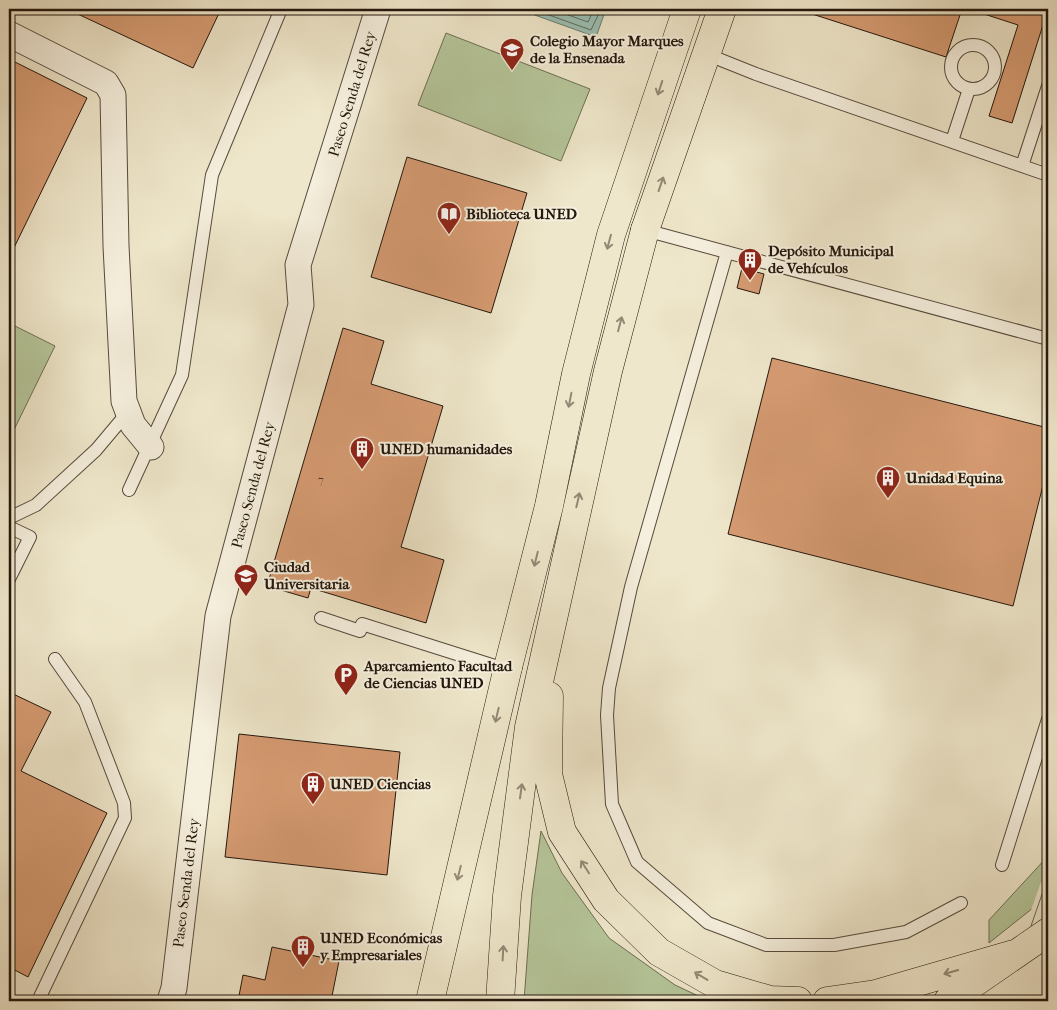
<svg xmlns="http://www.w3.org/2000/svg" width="1057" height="1010" font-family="'IM FELL French Canon',serif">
	<rect width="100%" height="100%" fill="#efe7cb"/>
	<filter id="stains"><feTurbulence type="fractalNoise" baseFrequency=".004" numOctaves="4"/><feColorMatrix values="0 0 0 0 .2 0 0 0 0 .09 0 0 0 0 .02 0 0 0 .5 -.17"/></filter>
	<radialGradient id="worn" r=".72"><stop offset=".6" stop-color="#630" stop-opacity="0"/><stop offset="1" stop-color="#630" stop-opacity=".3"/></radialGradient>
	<path fill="#b5c69a" stroke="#6c6e53" d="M 446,33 L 590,89 L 561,161 L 418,105 Z
		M 9,323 L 55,346 L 9,440 Z
		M 541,831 L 562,873 L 609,938 L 675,985 L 709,1001 L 524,1001 L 532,895 Z
		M 1048,856 L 1048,896 L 989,943 L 989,920 Z"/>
	<path fill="#9ac0b4" stroke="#6a7c71" d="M 518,9 L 606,9 L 596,37 Z"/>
	<path fill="#efe7cb" d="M 1048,877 L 1048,1001 L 999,1001 L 1041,882 Z"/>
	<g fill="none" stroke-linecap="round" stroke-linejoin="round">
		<path stroke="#5e6b60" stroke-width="1" d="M 532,9 L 591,30 L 601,9
			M 551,9 L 588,22 L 594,9
			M 1031,926 L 1048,877"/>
	</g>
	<path fill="#d69b72" stroke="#23160c" d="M 67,9 L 221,9 L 193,68 Z
		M 810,9 L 962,9 L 946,57 L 809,13 Z
		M 982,9 L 1048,9 L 1012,123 L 989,116 L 1018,25 L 981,13 Z
		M 9,59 L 87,98 L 9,258 Z
		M 407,157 L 527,193 L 491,313 L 371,277 Z
		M 742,268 L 764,274 L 759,294 L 737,288 Z
		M 343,328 L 384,341 L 371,384 L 443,406 L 401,547 L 444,560 L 426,623 L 311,588 L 308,598 L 267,586 Z
		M 772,358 L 1048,428 L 1048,465 L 1013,606 L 728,534 Z
		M 9,692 L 51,712 L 21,771 L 107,813 L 28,977 L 9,967 Z
		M 239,734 L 400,752 L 387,875 L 225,857 Z
		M 272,947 L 339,961 L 331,1001 L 238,1001 L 243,975 L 265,980 Z"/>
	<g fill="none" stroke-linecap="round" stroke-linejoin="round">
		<defs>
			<path id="service" d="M951 67a22 22 0 1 1 44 0a22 22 0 1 1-44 0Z
				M 706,54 L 756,74 L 1048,175
				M 952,141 L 969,89
				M 1022,166 L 1048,86
				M 645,230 L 1048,339
				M 727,252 L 631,587 L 609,688 L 607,715 L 612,804 L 637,862 L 708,923 L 766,945 L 834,945 L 906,932 L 961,903
				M 129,490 L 182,375 L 212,175 L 281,9
				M 9,518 L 36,505 L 96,450 L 128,412
				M 9,527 L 30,537 L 9,579
				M 321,618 L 360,631 L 362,624 L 498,667 L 508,667
				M 1002,865 L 1048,719
				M 38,1001 L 125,818 L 124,803 L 85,702 L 55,659"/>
			<path id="minor" d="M 9,34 L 106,83 L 113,95 L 116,246 L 124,401 L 133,425 L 151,447
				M 170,1001 L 174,988 L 218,616 L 301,305 L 298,265 L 378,9"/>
			<path id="primary" d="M 645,230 L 722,9
				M 508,667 L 549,506 L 576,374 L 611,235 L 687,9"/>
			<path id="motorway" d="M 549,696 L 548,774 L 562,832 L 606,900 L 659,952 L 715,984 L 770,1000 L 798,1001
				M 430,1001 L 508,667
				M 500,1001 L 507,896 L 529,727 L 608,371 L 645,230
				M 827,1001 L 876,994 L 1014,954
				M 948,1001 L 1048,932"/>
		</defs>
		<use href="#service" stroke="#564a3c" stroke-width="14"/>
		<use href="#minor" stroke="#564a3c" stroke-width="27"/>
		<use href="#primary" stroke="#23160c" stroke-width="29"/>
		<use href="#motorway" stroke="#23160c" stroke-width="29"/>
		<use href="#service" stroke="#f5efdd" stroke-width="12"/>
		<use href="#minor" stroke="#f5efdd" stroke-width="25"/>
		<use href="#primary" stroke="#efe7cb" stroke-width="28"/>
		<use href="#motorway" stroke="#efe7cb" stroke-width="28"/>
	</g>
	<defs><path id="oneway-shaft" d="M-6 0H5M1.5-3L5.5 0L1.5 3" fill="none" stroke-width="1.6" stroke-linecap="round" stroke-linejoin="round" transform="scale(1.25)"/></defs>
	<g stroke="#938975">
		<use href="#oneway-shaft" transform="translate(660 88) rotate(108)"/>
		<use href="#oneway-shaft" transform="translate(661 184) rotate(-71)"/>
		<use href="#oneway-shaft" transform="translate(609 242) rotate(105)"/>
		<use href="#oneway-shaft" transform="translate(620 324) rotate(-75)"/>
		<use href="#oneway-shaft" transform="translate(570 400) rotate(101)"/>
		<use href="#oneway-shaft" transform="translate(578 500) rotate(-77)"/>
		<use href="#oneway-shaft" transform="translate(536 559) rotate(104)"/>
		<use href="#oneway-shaft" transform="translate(497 715) rotate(103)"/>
		<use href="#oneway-shaft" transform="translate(521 791) rotate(-82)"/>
		<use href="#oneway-shaft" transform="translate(585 867) rotate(-123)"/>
		<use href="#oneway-shaft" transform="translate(459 873) rotate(104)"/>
		<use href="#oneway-shaft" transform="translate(503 953) rotate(-87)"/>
		<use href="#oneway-shaft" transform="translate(951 972) rotate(164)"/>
		<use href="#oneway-shaft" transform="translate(701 976) rotate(-149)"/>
	</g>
	<defs>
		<symbol id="school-pin" viewBox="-11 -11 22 30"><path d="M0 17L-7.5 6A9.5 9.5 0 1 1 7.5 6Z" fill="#8f2418" stroke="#f5efdd"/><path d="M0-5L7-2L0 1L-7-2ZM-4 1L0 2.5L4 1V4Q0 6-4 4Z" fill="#fff"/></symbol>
		<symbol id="library-pin" viewBox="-11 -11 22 30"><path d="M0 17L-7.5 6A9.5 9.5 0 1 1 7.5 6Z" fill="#8f2418" stroke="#f5efdd"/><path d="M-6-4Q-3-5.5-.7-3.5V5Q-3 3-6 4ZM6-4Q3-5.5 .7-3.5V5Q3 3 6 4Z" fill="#fff"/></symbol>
		<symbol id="building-pin" viewBox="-11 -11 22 30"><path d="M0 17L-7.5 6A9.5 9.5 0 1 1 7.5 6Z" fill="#8f2418" stroke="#f5efdd"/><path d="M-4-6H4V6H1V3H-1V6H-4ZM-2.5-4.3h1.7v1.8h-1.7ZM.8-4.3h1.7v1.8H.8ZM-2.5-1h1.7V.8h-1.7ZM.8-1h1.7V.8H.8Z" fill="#fff"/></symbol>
		<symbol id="university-pin" viewBox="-11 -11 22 30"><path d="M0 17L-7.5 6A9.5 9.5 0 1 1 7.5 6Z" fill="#8f2418" stroke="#f5efdd"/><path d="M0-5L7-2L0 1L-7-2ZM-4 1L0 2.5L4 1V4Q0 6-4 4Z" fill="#fff"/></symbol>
		<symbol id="parking-pin" viewBox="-11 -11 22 30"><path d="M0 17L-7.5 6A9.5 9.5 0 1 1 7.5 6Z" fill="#8f2418" stroke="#f5efdd"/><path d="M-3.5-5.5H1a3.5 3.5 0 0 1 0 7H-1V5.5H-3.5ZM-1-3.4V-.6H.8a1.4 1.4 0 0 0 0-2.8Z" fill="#fff"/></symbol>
	</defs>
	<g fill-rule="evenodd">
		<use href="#school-pin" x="498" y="36" width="28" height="38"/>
		<use href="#library-pin" x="435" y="200" width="28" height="38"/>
		<use href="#building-pin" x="736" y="246" width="28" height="38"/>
		<use href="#building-pin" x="348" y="435" width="28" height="38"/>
		<use href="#building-pin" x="874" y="464" width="28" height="38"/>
		<use href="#university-pin" x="232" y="562" width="28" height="38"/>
		<use href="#parking-pin" x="332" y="661" width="28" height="38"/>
		<use href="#building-pin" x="299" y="770" width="28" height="38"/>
		<use href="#building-pin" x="289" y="933" width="28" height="38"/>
	</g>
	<g text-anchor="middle" stroke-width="4" stroke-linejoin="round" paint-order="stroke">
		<g font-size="12" fill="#503726">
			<text x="321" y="484">7</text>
		</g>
		<g font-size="15" font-weight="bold" fill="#23160c" stroke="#f5efdd" text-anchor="start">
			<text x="530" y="46">Colegio Mayor Marques<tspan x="530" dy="17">de la Ensenada</tspan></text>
			<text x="466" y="219">Biblioteca UNED</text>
			<text x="768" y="256">Depósito Municipal<tspan x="768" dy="17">de Vehículos</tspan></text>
			<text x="380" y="454">UNED humanidades</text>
			<text x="906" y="483">Unidad Equina</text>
			<text x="264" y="572">Ciudad<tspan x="264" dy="17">Universitaria</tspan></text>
			<text x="364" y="671">Aparcamiento Facultad<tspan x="364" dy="17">de Ciencias UNED</tspan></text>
			<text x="330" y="789">UNED Ciencias</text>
			<text x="320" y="943">UNED Económicas<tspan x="320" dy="17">y Empresariales</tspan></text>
		</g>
		<g font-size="15" fill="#23160c" stroke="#f5efdd">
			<text transform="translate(352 94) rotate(-73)" y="5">Paseo Senda del Rey</text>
			<text transform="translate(253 485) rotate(-75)" y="5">Paseo Senda del Rey</text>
			<text transform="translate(186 883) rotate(-83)" y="5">Paseo Senda del Rey</text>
		</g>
	</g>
	<rect width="1057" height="1010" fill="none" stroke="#efe7cb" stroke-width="30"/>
	<rect x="10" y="10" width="1037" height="990" fill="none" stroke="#23160c" stroke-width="2.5"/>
	<rect x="15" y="15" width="1027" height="980" fill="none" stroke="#23160c"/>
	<rect width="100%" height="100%" filter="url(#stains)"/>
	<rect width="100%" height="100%" fill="url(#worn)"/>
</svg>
